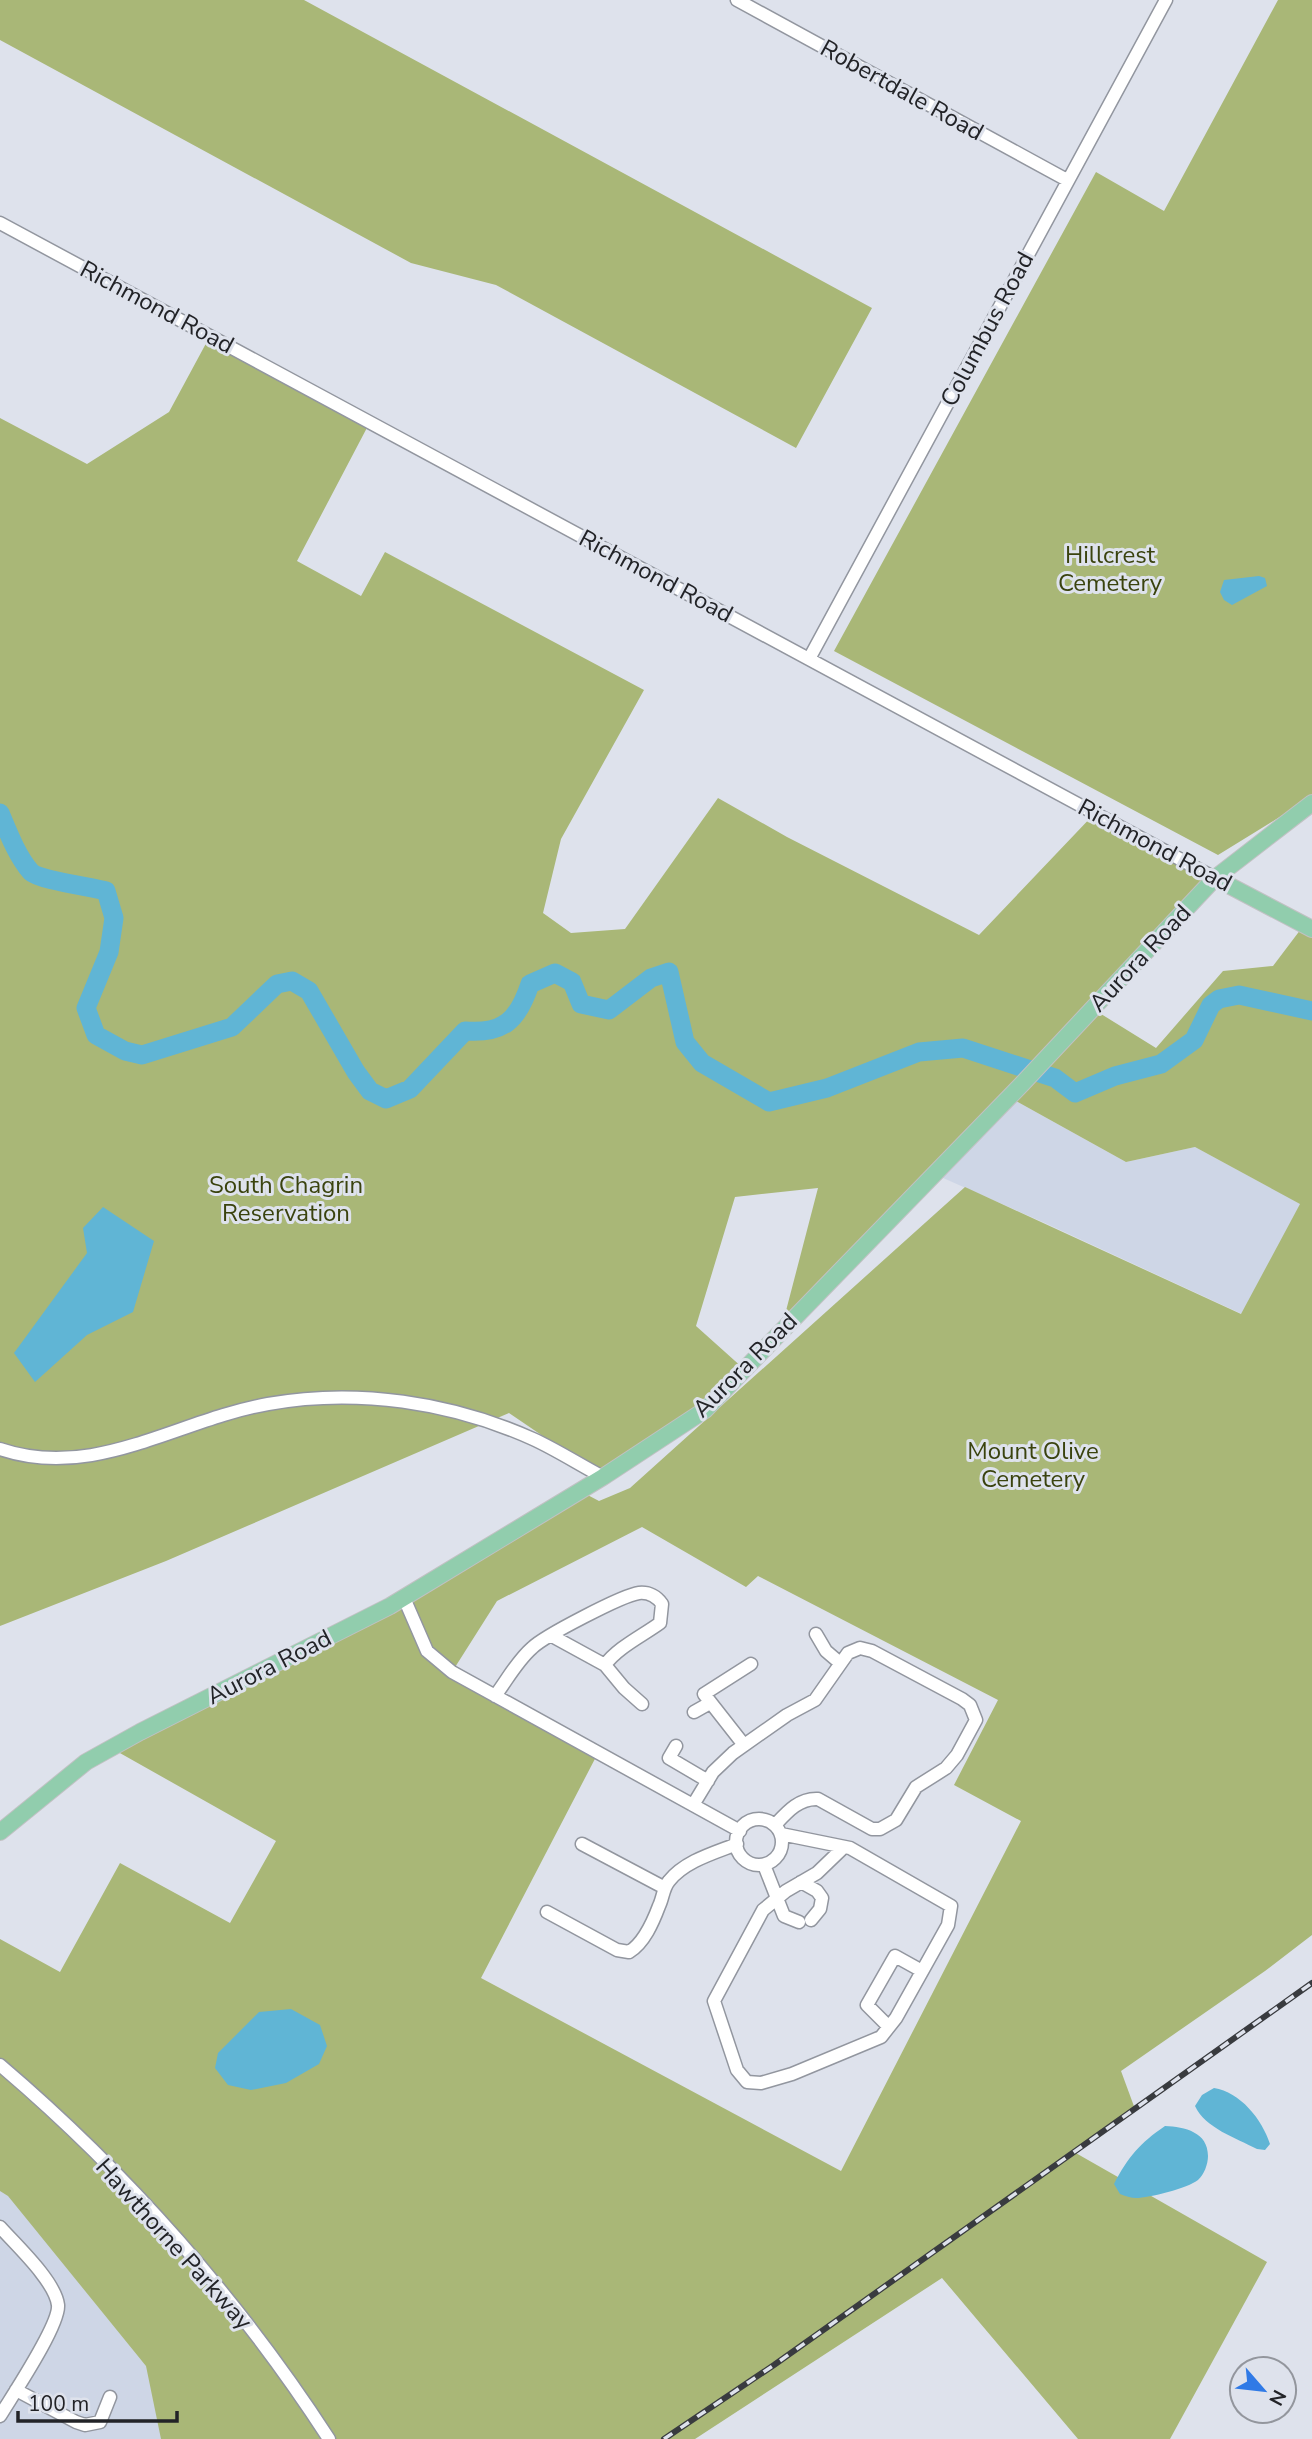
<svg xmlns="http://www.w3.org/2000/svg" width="1312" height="2439" font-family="'Nunito Sans',sans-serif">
	<rect width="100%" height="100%" fill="#dee2ec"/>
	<path fill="#ced6e6" d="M 1009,1097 L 1126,1162 L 1195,1147 L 1301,1204 L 1242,1314 L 1045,1223 L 934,1174 Z
		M 0,2146 L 241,2439 L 0,2439 Z"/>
	<path fill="#a9b777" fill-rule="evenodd" d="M 0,0 L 304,0 L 872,308 L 796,448 L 496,285 L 411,263 L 0,40 Z
		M 1278,0 L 1312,0 L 1312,797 L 1218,855 L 834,651 L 1096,172 L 1164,211 Z
		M 210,336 L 370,422 L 297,561 L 361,596 L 385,552 L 644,690 L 561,839 L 543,913 L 571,933 L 625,929 L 718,798 L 787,837 L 979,935 L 1095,813 L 1215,878 L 1093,1009 L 1156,1048 L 1223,971 L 1273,966 L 1304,925 L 1312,929 L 1312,1935 L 1265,1971 L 1121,2071 L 1135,2109 L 1074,2152 L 1267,2262 L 1170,2439 L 1078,2439 L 942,2278 L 695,2439 L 161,2439 L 146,2366 L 8,2196 L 0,2191 L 0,1939 L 60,1972 L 120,1863 L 230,1923 L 276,1841 L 111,1748 L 390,1606 L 580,1491 L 599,1501 L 630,1488 L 965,1187 L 1241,1314 L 1300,1204 L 1195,1147 L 1126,1162 L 1009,1097 L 781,1330 L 818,1188 L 735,1197 L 696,1326 L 744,1369 L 705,1410 L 603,1477 L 509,1413 L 166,1561 L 0,1626 L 0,418 L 87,464 L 169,412 ZM 642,1527 L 746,1587 L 758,1576 L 998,1700 L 954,1785 L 1021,1821 L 841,2171 L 481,1978 L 598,1753 L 452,1672 L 497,1601 Z"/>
	<path fill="#60b5d5" d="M 1259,576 L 1265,578 L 1267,586 L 1232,605 L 1224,600 L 1220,592 L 1224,580 Z
		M 103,1207 L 154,1241 L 133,1312 L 87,1335 L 35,1382 L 14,1353 L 87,1253 L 83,1228 Z
		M 291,2009 L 320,2025 L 327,2046 L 319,2064 L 286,2083 L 251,2090 L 228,2085 L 215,2068 L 218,2053 L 259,2012 Z
		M 1214,2088 C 1240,2092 1262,2119 1270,2144 L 1265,2150 L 1257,2149 C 1236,2138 1205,2128 1195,2106 L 1202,2095 Z
		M 1165,2126 C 1185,2127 1208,2132 1208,2156 C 1208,2164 1204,2175 1198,2180 C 1188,2188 1149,2198 1136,2198 C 1131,2198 1125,2196 1120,2194 L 1114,2184 C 1128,2157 1140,2143 1165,2126 Z"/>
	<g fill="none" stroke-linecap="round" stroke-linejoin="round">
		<path stroke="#60b5d5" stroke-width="19" d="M 0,813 C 8,832 17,856 31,872 C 39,880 92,887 106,891 L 114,918 L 109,952 L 86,1008 L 96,1035 L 125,1051 L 142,1055 L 232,1027 L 277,984 L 292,981 L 309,991 L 356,1072 L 370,1091 L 386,1099 L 410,1089 L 465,1031 C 504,1034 518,1020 530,984 L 555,973 L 572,982 L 581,1004 L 609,1010 L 651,978 L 669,972 L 685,1042 L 702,1063 L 769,1102 L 827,1088 L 919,1052 L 963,1048 L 1055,1078 L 1075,1093 L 1115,1076 L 1161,1064 L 1194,1040 L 1211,1005 L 1219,999 L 1239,995 L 1312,1011"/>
		<defs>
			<path id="minor" d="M 737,0 L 1067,180
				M 0,223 L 1215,878
				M 809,659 L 1166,0
				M 0,1449 C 94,1481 177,1420 268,1404 C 356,1388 451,1402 533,1439 C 557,1450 580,1465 603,1477
				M 404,1598 L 427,1651 L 452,1672 L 740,1831
				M 816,1634 L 826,1651 L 840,1663
				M 552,1636 L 605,1665 L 624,1688 L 642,1704
				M 495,1696 C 507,1680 517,1661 532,1648 C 544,1636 623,1595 639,1593 C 649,1592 657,1597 662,1604 L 660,1623 C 642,1636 617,1648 605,1665
				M 694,1712 L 710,1703
				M 744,1745 L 704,1694 L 751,1664
				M 676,1746 L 669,1758 L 708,1781
				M 693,1805 L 713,1772 L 733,1753 L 787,1715 L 815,1700 L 848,1653 L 860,1648 L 872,1651 L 962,1699 L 970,1705 L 976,1720 L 957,1755 L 946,1768 L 916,1787 L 896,1820 L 880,1829 L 872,1829 L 818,1799 C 799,1798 787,1812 775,1825
				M736 1842a23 23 0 1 1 46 0a23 23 0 1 1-46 0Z
				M 781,1834 L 850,1848 L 951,1906 L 948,1925 L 896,2018 L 881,2037 L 792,2074 L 761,2083 L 747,2082 L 737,2070 L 714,2001 L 763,1910 L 786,1891 L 817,1873 L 844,1847
				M 582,1844 L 665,1888
				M 764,1865 L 784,1916 L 799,1922
				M 801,1882 L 817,1891 L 822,1898 L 820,1909 L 811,1920
				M 547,1912 L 617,1950 L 629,1952 C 644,1943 653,1922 659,1906 C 663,1898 663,1888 669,1881 C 685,1861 714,1853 737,1844
				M 889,2027 L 867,2005 L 895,1956 L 922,1971
				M 0,2065 C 126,2172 239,2300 329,2439
				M 0,2227 C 16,2245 55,2281 58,2305 C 60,2325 12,2396 0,2416
				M 16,2390 L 76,2422 L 85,2425 L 100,2422 L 110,2397"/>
			<path id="major" d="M 1215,878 L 1312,929
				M 0,1832 L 86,1762 L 140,1732 L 390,1606 L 603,1477 L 705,1410 L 1022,1084 L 1215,878 L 1312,803"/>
		</defs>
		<use href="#minor" stroke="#92969f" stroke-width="15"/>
		<use href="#major" stroke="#c1c1c3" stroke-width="18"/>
		<use href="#minor" stroke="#fff" stroke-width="12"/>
		<use href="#major" stroke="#91cdad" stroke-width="16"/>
		<defs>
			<path id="rail" d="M 664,2439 L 774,2365 L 1312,1983"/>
		</defs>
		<use href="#rail" stroke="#393b3f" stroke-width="6"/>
		<use href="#rail" stroke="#dee2ec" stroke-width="3.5" stroke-dasharray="10" stroke-linecap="butt"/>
	</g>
	<g text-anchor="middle" stroke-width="6" stroke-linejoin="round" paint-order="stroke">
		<g font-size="24" fill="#222327" stroke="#dee2ec">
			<text transform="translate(902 90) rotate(29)" y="8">Robertdale Road</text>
			<text transform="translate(157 307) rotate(28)" y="8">Richmond Road</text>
			<text transform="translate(987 329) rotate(-62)" y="8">Columbus Road</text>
			<text transform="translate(656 576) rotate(28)" y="8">Richmond Road</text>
			<text transform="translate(1155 845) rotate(28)" y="8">Richmond Road</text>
			<text transform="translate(1140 958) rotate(-47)" y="8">Aurora Road</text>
			<text transform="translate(745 1365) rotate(-45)" y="8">Aurora Road</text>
			<text transform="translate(269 1667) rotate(-27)" y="8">Aurora Road</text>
			<text transform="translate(174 2244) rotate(48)" y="8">Hawthorne Parkway</text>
		</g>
		<g font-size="24" fill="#3a430e" stroke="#dee2ec">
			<text x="1110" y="563">Hillcrest<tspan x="1110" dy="28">Cemetery</tspan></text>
			<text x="286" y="1193">South Chagrin<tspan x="286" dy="28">Reservation</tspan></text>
			<text x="1033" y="1459">Mount Olive<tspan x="1033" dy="28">Cemetery</tspan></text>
		</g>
	</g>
	<g transform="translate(1263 2390) rotate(118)"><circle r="33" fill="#dee2ec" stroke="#93969d" stroke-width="2"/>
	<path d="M0-5L12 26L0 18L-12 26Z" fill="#307ae6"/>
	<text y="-10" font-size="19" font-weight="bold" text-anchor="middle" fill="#222327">N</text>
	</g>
	<path d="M18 2411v10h159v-10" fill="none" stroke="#222327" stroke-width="3.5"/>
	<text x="28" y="2411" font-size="21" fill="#222327" stroke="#dee2ec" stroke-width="5" paint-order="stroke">100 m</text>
</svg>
